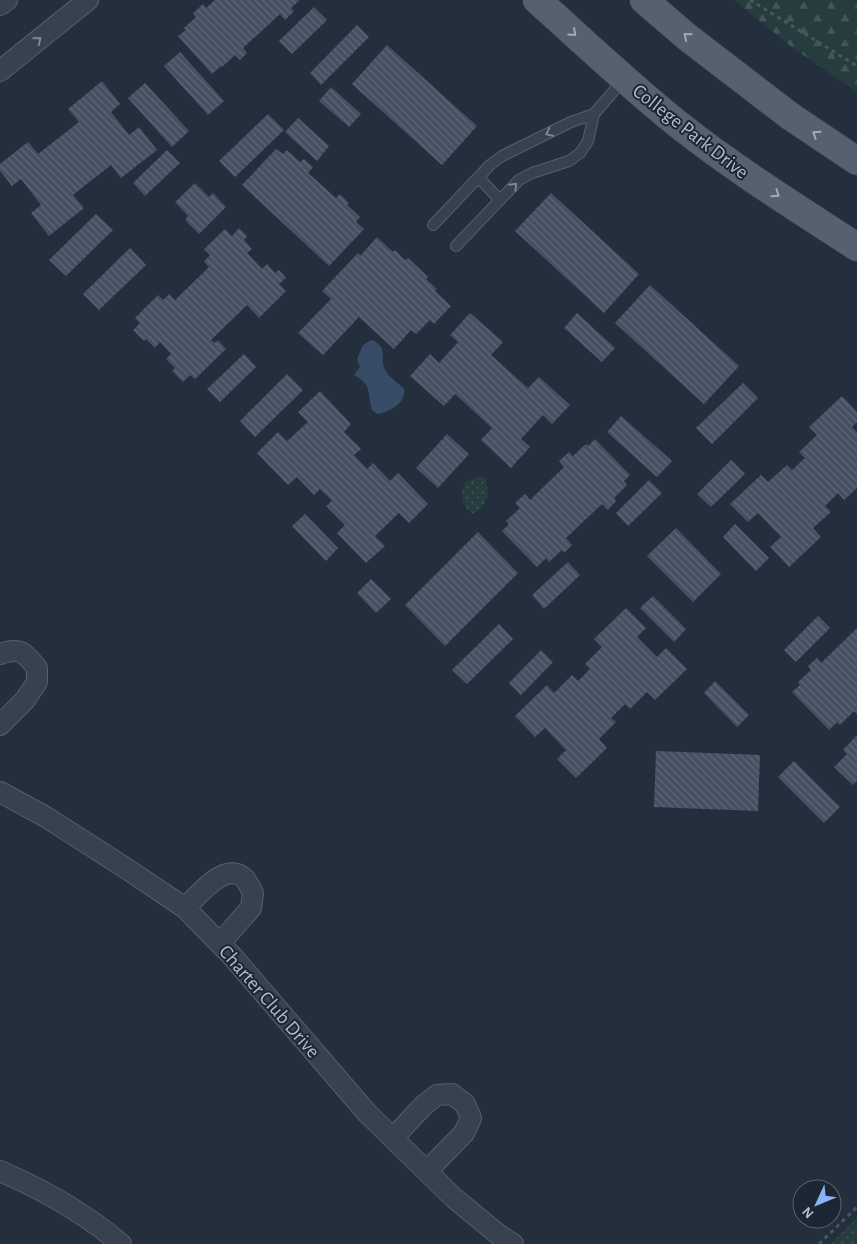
<svg xmlns="http://www.w3.org/2000/svg" width="857" height="1244" font-family="'Alegreya Sans',sans-serif">
	<defs>
		<pattern id="forest-firs" width="22" height="20" patternUnits="userSpaceOnUse" patternTransform="scale(1.25)"><rect width="22" height="20" fill="#263c3f"/><path d="M5 1l3.5 6h-7zM16 11l3.5 6h-7z" fill="#435659"/></pattern>
		<pattern id="park-dots" width="8" height="8" patternUnits="userSpaceOnUse" patternTransform="scale(1.25)"><rect width="8" height="8" fill="#263c3f"/><path d="M2 2h.1M6 6h.1" fill="none" stroke="#435659" stroke-width="1.8" stroke-linecap="round"/></pattern>
		<pattern id="building-back-hatch" width="6" height="6" patternUnits="userSpaceOnUse" patternTransform="scale(1.25)"><rect width="6" height="6" fill="#455162"/><path d="M-1 5l2 2M0 0l6 6M5-1l2 2" fill="none" stroke="#5d6877"/></pattern>
	</defs>
	<rect width="100%" height="100%" fill="#242f3e"/>
	<path fill="url(#forest-firs)" d="M 734,0 L 857,0 L 857,92 L 793,48 Z"/>
	<path fill="url(#park-dots)" d="M 481,477 L 486,478 C 489,495 489,504 473,514 C 462,507 458,492 466,481 Z
		M 857,1218 L 857,1244 L 831,1244 Z"/>
	<path fill="#394c67" d="M 371,340 C 391,347 377,359 387,373 C 392,380 399,383 404,389 C 406,403 391,411 378,414 L 372,410 C 367,393 373,385 354,375 L 360,367 L 357,359 L 363,345 Z"/>
	<path fill="url(#building-back-hatch)" d="M 215,0 L 300,0 L 291,8 L 294,11 L 285,20 L 280,14 L 243,48 L 247,53 L 240,60 L 235,55 L 222,67 L 221,66 L 212,74 L 178,36 L 186,30 L 184,28 L 196,17 L 193,13 L 203,4 L 206,8 Z
		M 314,7 L 327,20 L 292,54 L 279,41 Z
		M 357,25 L 369,37 L 321,85 L 310,73 Z
		M 387,45 L 477,126 L 442,165 L 352,84 Z
		M 180,52 L 224,101 L 208,115 L 164,66 Z
		M 102,81 L 120,104 L 111,112 L 129,135 L 139,127 L 157,150 L 121,178 L 111,165 L 73,195 L 84,208 L 49,236 L 31,213 L 41,205 L 21,179 L 12,186 L 0,171 L 0,164 L 28,142 L 38,154 L 79,122 L 68,109 Z
		M 145,83 L 189,131 L 172,147 L 128,98 Z
		M 331,87 L 361,114 L 349,127 L 319,101 Z
		M 268,114 L 284,130 L 235,177 L 219,161 Z
		M 298,118 L 329,146 L 317,161 L 285,132 Z
		M 276,149 L 283,154 L 287,150 L 300,162 L 304,159 L 313,167 L 308,173 L 336,198 L 340,194 L 349,203 L 347,205 L 360,217 L 356,222 L 364,229 L 329,266 L 242,185 Z
		M 167,150 L 180,163 L 145,196 L 133,183 Z
		M 195,183 L 209,197 L 213,193 L 226,207 L 199,234 L 185,220 L 188,216 L 175,202 Z
		M 551,193 L 639,274 L 604,313 L 515,231 Z
		M 96,214 L 113,230 L 66,276 L 49,260 Z
		M 239,228 L 247,236 L 244,240 L 252,249 L 247,253 L 262,269 L 267,264 L 275,273 L 279,270 L 286,278 L 279,284 L 286,291 L 259,318 L 247,305 L 211,340 L 215,343 L 218,340 L 226,349 L 195,379 L 190,375 L 183,382 L 172,371 L 175,368 L 166,359 L 171,354 L 160,342 L 155,348 L 146,339 L 144,341 L 133,330 L 140,323 L 135,318 L 158,295 L 163,300 L 169,294 L 175,300 L 209,267 L 204,262 L 210,255 L 204,249 L 225,229 L 232,236 Z
		M 377,237 L 393,252 L 395,250 L 405,260 L 408,258 L 428,277 L 426,279 L 437,289 L 435,291 L 451,306 L 434,324 L 430,320 L 416,334 L 411,330 L 394,349 L 359,317 L 323,355 L 298,333 L 331,299 L 322,291 L 358,253 L 360,256 Z
		M 130,248 L 146,265 L 99,310 L 83,294 Z
		M 650,285 L 739,366 L 704,404 L 615,323 Z
		M 470,313 L 503,342 L 491,355 L 528,388 L 539,377 L 570,405 L 552,424 L 543,415 L 521,439 L 530,447 L 511,468 L 481,440 L 492,428 L 455,394 L 444,406 L 410,376 L 430,354 L 439,363 L 458,342 L 450,335 Z
		M 577,313 L 615,348 L 602,362 L 564,328 Z
		M 244,354 L 256,367 L 220,402 L 207,389 Z
		M 287,374 L 303,390 L 255,437 L 240,421 Z
		M 743,383 L 758,398 L 712,444 L 696,428 Z
		M 320,391 L 351,424 L 344,432 L 361,449 L 354,455 L 367,469 L 373,463 L 390,481 L 398,473 L 428,504 L 409,523 L 399,513 L 375,536 L 385,546 L 366,563 L 337,533 L 345,525 L 326,506 L 332,501 L 320,489 L 314,495 L 297,477 L 288,485 L 257,453 L 278,432 L 287,441 L 308,422 L 298,412 Z
		M 842,396 L 857,412 L 857,422 L 852,427 L 857,432 L 857,488 L 844,500 L 838,493 L 825,506 L 831,512 L 813,528 L 821,537 L 789,567 L 770,547 L 781,537 L 758,513 L 748,522 L 730,504 L 761,475 L 768,482 L 787,465 L 792,470 L 805,458 L 799,452 L 817,435 L 809,427 Z
		M 621,416 L 672,461 L 657,477 L 607,432 Z
		M 447,434 L 469,454 L 438,488 L 416,468 Z
		M 595,439 L 630,475 L 624,481 L 627,485 L 614,498 L 616,501 L 608,510 L 602,504 L 566,538 L 572,545 L 564,553 L 562,550 L 549,562 L 546,558 L 537,567 L 502,531 L 509,524 L 506,521 L 520,508 L 515,503 L 525,494 L 530,500 L 564,467 L 559,461 L 569,452 L 573,456 L 586,444 L 588,446 Z
		M 731,460 L 745,474 L 711,507 L 697,494 Z
		M 649,480 L 662,493 L 628,526 L 616,513 Z
		M 305,514 L 338,548 L 326,561 L 292,526 Z
		M 735,524 L 769,558 L 756,571 L 723,537 Z
		M 676,528 L 721,574 L 693,602 L 647,556 Z
		M 478,532 L 518,573 L 445,646 L 405,605 Z
		M 568,562 L 580,575 L 544,609 L 532,595 Z
		M 371,579 L 391,599 L 376,613 L 357,593 Z
		M 653,596 L 686,629 L 674,642 L 640,608 Z
		M 626,608 L 646,628 L 637,637 L 657,657 L 666,648 L 687,669 L 655,700 L 647,692 L 630,709 L 625,704 L 611,718 L 616,722 L 599,739 L 607,748 L 576,778 L 557,759 L 566,750 L 545,728 L 535,737 L 515,716 L 547,685 L 554,693 L 572,675 L 578,681 L 590,669 L 585,664 L 602,647 L 594,639 Z
		M 818,616 L 830,628 L 796,662 L 784,650 Z
		M 499,624 L 513,639 L 467,684 L 452,670 Z
		M 857,628 L 857,714 L 854,711 L 840,725 L 837,722 L 829,730 L 792,692 L 800,685 L 798,682 L 811,670 L 808,666 L 817,658 L 821,663 Z
		M 541,650 L 553,662 L 521,695 L 509,683 Z
		M 715,681 L 749,715 L 737,727 L 704,693 Z
		M 856,736 L 857,737 L 857,781 L 853,785 L 834,767 L 847,754 L 843,750 Z
		M 656,751 L 760,755 L 758,811 L 654,807 Z
		M 794,761 L 840,807 L 824,823 L 778,777 Z"/>
	<g fill="none" stroke-linecap="round" stroke-linejoin="round">
		<defs>
			<path id="lane" d="M 478,177 L 500,200
				M 433,225 L 490,165 L 502,156 L 571,122 L 594,114
				M 456,246 L 519,180 L 532,173 L 569,161 L 580,153 L 588,141 L 594,114 L 624,79"/>
			<path id="street" d="M 0,5 L 7,0
				M 0,71 L 88,0
				M 0,654 C 20,647 24,652 37,668 L 37,682 L 25,700 L 0,725
				M 0,792 L 46,817 L 127,869 L 185,908 L 232,956 L 367,1113 L 454,1198 L 499,1235 L 513,1244
				M 185,908 C 198,896 226,859 245,879 C 248,883 251,889 253,893 L 251,908 L 220,943
				M 393,1138 L 424,1105 L 437,1095 L 452,1094 L 465,1104 L 471,1118 L 464,1133 L 427,1171
				M 0,1171 C 44,1190 85,1213 121,1244"/>
			<path id="primary" d="M 537,0 C 584,42 630,86 679,125 C 736,170 797,208 857,247
				M 644,0 L 687,37 L 790,116 L 857,161"/>
		</defs>
		<use href="#lane" stroke="#565f6c" stroke-width="12"/>
		<use href="#street" stroke="#565f6c" stroke-width="22"/>
		<use href="#primary" stroke="#414a57" stroke-width="29"/>
		<path stroke="#44595c" stroke-width="3" stroke-dasharray="4 4" stroke-linecap="butt" d="M 750,0 L 857,66
			M 819,1244 L 857,1207"/>
		<use href="#lane" stroke="#38414e" stroke-width="10"/>
		<use href="#street" stroke="#38414e" stroke-width="20"/>
		<use href="#primary" stroke="#56606e" stroke-width="28"/>
	</g>
	<defs><path id="oneway-chevron" d="M-2-3.5L2.5 0L-2 3.5" fill="none" stroke-width="1.6" stroke-linecap="round" stroke-linejoin="round" transform="scale(1.25)"/></defs>
	<g stroke="#a1aab7">
		<use href="#oneway-chevron" transform="translate(573 33) rotate(42)"/>
		<use href="#oneway-chevron" transform="translate(687 36) rotate(-141)"/>
		<use href="#oneway-chevron" transform="translate(816 134) rotate(-146)"/>
		<use href="#oneway-chevron" transform="translate(776 194) rotate(35)"/>
	</g>
	<g stroke="#7c8592">
		<use href="#oneway-chevron" transform="translate(38 40) rotate(-39)"/>
		<use href="#oneway-chevron" transform="translate(549 133) rotate(154)"/>
		<use href="#oneway-chevron" transform="translate(514 186) rotate(-45)"/>
	</g>
	<g text-anchor="middle" stroke-width="4" stroke-linejoin="round" paint-order="stroke">
		<g font-size="20" fill="#b4bcc9" stroke="#1d2633">
			<text transform="translate(691 131) rotate(38)" y="7">College Park Drive</text>
			<text transform="translate(270 1001) rotate(49)" y="7">Charter Club Drive</text>
		</g>
	</g>
	<g transform="translate(817 1204) rotate(226)"><circle r="24" fill="#1d2633" stroke="#59626f"/>
	<path d="M0-4L9 19L0 12L-9 19Z" fill="#8ab4f8"/>
	<text y="-8" font-size="14" font-weight="bold" text-anchor="middle" fill="#b4bcc9">N</text>
	</g>
</svg>
